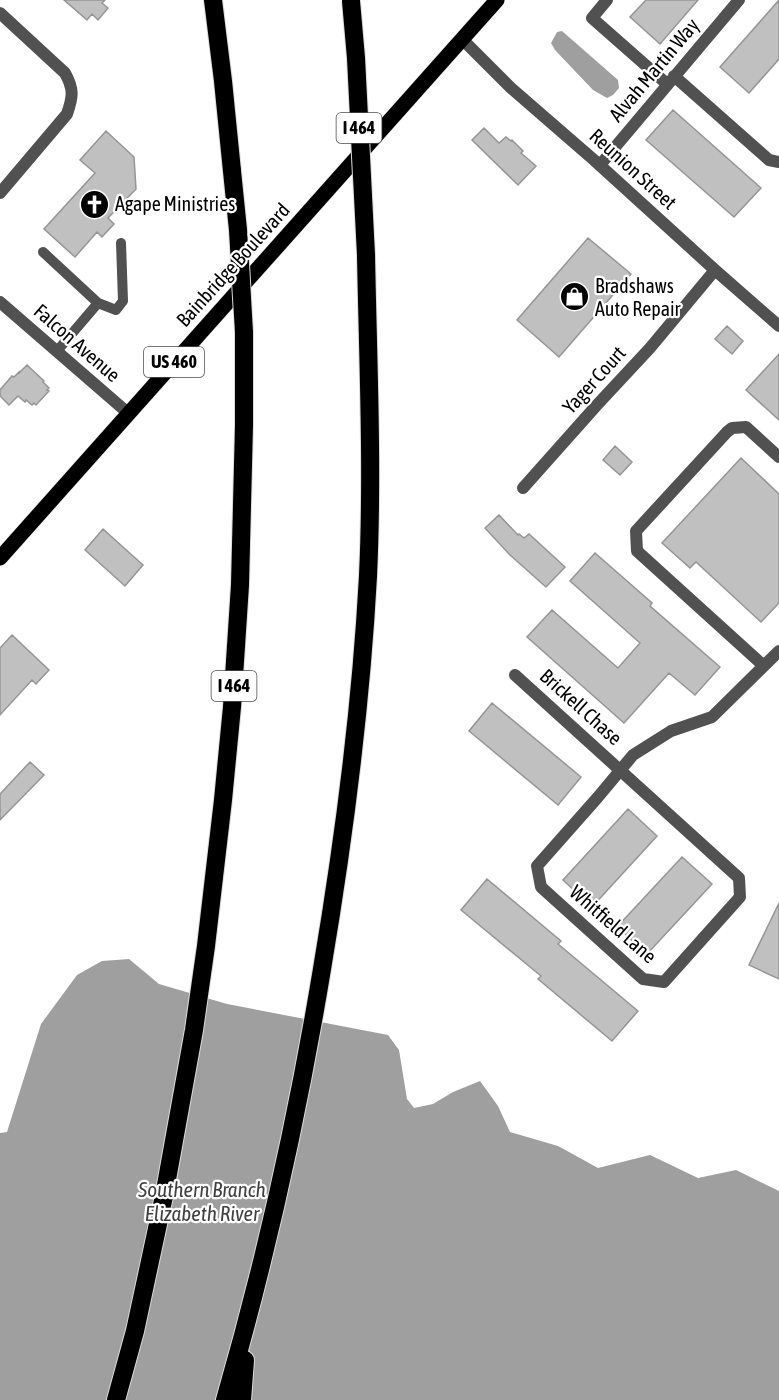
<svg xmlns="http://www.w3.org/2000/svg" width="779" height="1400" font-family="'Asap Condensed',sans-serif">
	<rect width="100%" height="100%" fill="#fff"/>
	<path fill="#9f9f9f" d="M 562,31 L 618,80 L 619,88 L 613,95 L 607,98 L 593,90 L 555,50 L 551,43 L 557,32 Z
		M 129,959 L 159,984 L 227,1004 L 388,1035 L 399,1050 L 407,1099 L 414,1108 L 433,1104 L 453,1092 L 480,1081 L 498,1106 L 510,1132 L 558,1146 L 598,1168 L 650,1155 L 698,1178 L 736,1170 L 779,1191 L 779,1400 L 0,1400 L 0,1133 L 7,1132 L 41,1024 L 77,975 L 102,961 Z"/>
	<path fill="#c0c0c0" stroke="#959595" stroke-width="1.5" d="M 64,0 L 105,0 L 102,3 L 108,8 L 98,20 L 92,14 L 87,20 Z
		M 646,0 L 698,0 L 660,44 L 630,17 Z
		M 779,0 L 779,59 L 749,93 L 720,67 Z
		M 673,110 L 761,188 L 734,217 L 646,140 Z
		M 484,128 L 499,143 L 506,137 L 511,141 L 512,140 L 523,151 L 521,153 L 536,166 L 518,185 L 472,140 Z
		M 106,131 L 134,157 L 136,189 L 108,218 L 114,224 L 102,237 L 97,232 L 75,257 L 44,229 L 95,173 L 80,160 Z
		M 588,238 L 631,274 L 559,357 L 517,320 Z
		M 727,326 L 743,341 L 732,354 L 715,339 Z
		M 779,354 L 779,420 L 746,390 Z
		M 27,365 L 44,381 L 43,382 L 49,388 L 47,390 L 49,391 L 36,405 L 34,403 L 32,405 L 26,400 L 25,402 L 18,396 L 9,405 L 0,396 L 0,390 L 12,376 L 14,377 L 19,372 L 19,373 Z
		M 615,446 L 632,462 L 620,475 L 603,460 Z
		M 741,458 L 779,494 L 779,603 L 761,622 L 696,562 L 690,568 L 662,543 Z
		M 499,515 L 518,535 L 519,534 L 524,538 L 529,534 L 565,567 L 546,587 L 510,555 L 485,528 Z
		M 103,529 L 143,565 L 125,586 L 85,550 Z
		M 595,553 L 652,603 L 650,606 L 720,667 L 695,695 L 669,673 L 624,723 L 527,637 L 552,610 L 618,668 L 640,643 L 570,581 Z
		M 12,635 L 49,670 L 36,684 L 32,680 L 0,715 L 0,648 Z
		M 492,703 L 581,777 L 558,805 L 469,731 Z
		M 30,762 L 44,775 L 0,820 L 0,794 Z
		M 628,809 L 657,836 L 592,907 L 563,880 Z
		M 682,857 L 712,884 L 647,954 L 617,927 Z
		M 487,879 L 561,941 L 558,944 L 638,1011 L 612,1041 L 538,979 L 541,976 L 461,910 Z
		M 779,903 L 779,979 L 749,965 Z"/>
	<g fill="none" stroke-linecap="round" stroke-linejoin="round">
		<defs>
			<path id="primary" d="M 0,558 L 497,0"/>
			<path id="highway" d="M 213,0 L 223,81 L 232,171
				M 116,1400 L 135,1331 L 164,1196 L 194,1030 L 206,946 L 223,800 L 232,707 L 240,585 L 244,425
				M 225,1400 C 266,1258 298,1114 322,969 C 344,839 361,707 368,576 C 373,469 368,362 366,255
				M 242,1400 L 245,1360"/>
		</defs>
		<use href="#primary" stroke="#dbdbdb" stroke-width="16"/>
		<use href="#highway" stroke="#dbdbdb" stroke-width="20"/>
		<path stroke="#515151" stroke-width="10" d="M 43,252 L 98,303 L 116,310 L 123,301 L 121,243
			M 57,351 L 98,303"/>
		<path stroke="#515151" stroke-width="12" d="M 607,0 L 592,18 L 667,84
			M 0,13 L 65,73 C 74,89 73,97 67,114 L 0,193
			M 462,39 L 511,88 L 594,160 L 715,270 L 779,326
			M 674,76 L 769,160 L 779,162
			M 600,165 L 739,0
			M 0,302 L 128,413
			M 523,488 L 596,406 L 650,348 L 715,270
			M 764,666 L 637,551 L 636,531 L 727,432 L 732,428 L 746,427 L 779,457
			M 515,675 L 739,878 L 740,897 L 664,982 L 643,979 L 541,887 L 537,866 L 598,797 L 633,755 L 671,731 L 712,717 L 779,651"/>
		<use href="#primary" stroke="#000" stroke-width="15"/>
		<use href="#highway" stroke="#000" stroke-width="18"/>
		<defs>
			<path id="highway-bridge" d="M 351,1 L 356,58 L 366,255
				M 232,171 L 238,230 L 244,332 L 244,425"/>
		</defs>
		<use href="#highway-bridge" stroke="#dbdbdb" stroke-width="20" stroke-linecap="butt"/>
		<use href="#highway-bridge" stroke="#000" stroke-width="18"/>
	</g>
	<defs>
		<symbol id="church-disc" viewBox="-11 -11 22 22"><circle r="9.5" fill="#000" stroke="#fff"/><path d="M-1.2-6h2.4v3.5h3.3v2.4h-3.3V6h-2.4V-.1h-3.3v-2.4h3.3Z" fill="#fff"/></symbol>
		<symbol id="shop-disc" viewBox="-11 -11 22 22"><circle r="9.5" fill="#000" stroke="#fff"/><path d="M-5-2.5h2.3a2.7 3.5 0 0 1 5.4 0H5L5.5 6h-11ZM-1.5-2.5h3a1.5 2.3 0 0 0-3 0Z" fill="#fff"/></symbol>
	</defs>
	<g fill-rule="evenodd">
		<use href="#church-disc" x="78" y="188" width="33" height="33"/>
		<use href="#shop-disc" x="558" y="280" width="33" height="33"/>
	</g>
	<g text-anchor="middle" stroke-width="4.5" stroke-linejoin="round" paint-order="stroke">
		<g fill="#fff" stroke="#4c4c4c" stroke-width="1.5">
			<rect x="336.5" y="113" width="45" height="30" rx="4.5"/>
			<rect x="144" y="347" width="60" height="30" rx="4.5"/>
			<rect x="211.5" y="671" width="45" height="30" rx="4.5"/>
		</g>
		<g font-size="18" font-weight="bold" fill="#000">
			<text x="359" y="134">I 464</text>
			<text x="174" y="368">US 460</text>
			<text x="234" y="692">I 464</text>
		</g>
		<g font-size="20" fill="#000" stroke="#fff">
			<text transform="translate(654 70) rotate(-50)" y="7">Alvah Martin Way</text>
			<text transform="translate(633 169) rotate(42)" y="7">Reunion Street</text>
			<text transform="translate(233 265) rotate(-48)" y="7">Bainbridge Boulevard</text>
			<text transform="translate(77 343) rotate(41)" y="7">Falcon Avenue</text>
			<text transform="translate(594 380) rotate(-48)" y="7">Yager Court</text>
			<text transform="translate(581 707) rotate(42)" y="7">Brickell Chase</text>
			<text transform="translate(613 924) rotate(41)" y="7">Whitfield Lane</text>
		</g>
		<g font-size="20" fill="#000" stroke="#fff" text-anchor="start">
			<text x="115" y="211">Agape Ministries</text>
			<text x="595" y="293">Bradshaws<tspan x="595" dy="23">Auto Repair</tspan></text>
		</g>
		<g font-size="21" font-style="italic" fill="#404040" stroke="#fff">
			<text x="202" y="1197">Southern Branch<tspan x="202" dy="24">Elizabeth River</tspan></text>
		</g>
	</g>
</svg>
